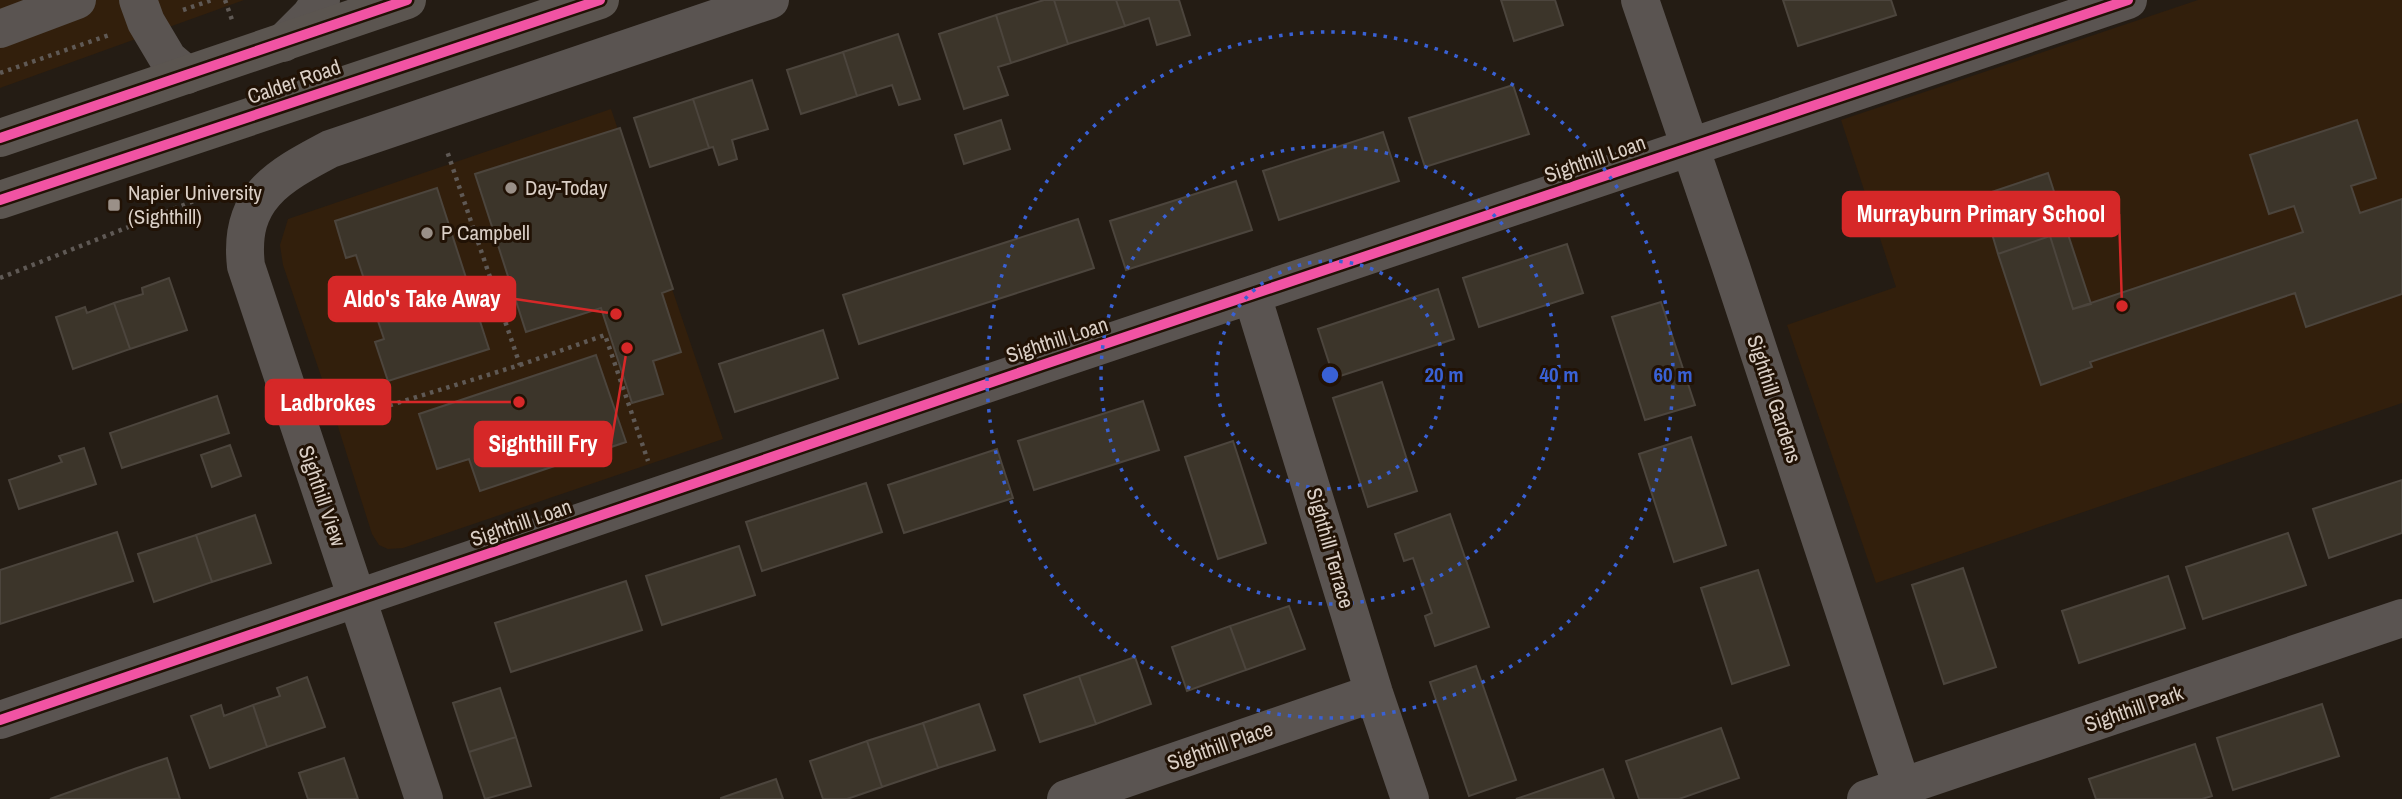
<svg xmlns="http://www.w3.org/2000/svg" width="2402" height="799" font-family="'Archivo Narrow',sans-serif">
	<rect width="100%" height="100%" fill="#241c14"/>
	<path fill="#321f0c" d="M 0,0 L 244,0 L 0,88 Z
		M 2198,0 L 2402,0 L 2402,403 L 1876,583 L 1787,325 L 1896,287 L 1841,120 Z
		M 611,109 L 723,439 L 403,548 L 388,549 L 379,545 L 372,534 L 334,414 L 283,265 L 280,245 L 288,219 Z"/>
	<path fill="#3c352a" stroke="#4c453d" stroke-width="2" d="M 1044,0 L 1054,0 L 1068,44 L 1011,63 L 996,15 Z
		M 1054,0 L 1116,0 L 1125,26 L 1068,44 Z
		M 1116,0 L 1179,0 L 1190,35 L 1157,45 L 1149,18 L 1125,26 Z
		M 1501,0 L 1555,0 L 1563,25 L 1514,41 Z
		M 1783,0 L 1891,0 L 1896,15 L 1798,46 Z
		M 996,15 L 1011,63 L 998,67 L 1008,95 L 964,109 L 939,34 Z
		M 898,34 L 920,99 L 899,105 L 892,85 L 857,96 L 843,52 Z
		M 843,52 L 857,96 L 801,114 L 787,70 Z
		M 752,80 L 768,129 L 732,140 L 737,159 L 719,165 L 713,147 L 709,148 L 693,99 Z
		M 1513,85 L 1529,134 L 1425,167 L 1409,118 Z
		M 693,99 L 709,148 L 650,167 L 634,118 Z
		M 1001,120 L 1010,149 L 964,164 L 955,135 Z
		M 2357,120 L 2376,178 L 2351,186 L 2360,213 L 2402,199 L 2402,294 L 2306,327 L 2295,293 L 2090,362 L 2092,367 L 2041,385 L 1998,254 L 2050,236 L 2073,309 L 2303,232 L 2294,206 L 2269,214 L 2250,155 Z
		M 620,128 L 673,289 L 662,293 L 681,352 L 653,361 L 663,394 L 632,403 L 601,308 L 526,332 L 475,174 Z
		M 1383,132 L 1399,181 L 1279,220 L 1263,171 Z
		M 2048,173 L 2058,204 L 1990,227 L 1980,196 Z
		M 1236,181 L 1252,230 L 1126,270 L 1110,221 Z
		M 437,188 L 489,349 L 388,381 L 375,342 L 384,339 L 356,255 L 346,258 L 335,221 Z
		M 2058,204 L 2091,304 L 2073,309 L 2050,236 L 1998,254 L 1990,227 Z
		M 1078,219 L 1094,268 L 859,344 L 843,295 Z
		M 1567,244 L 1583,293 L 1479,327 L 1463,278 Z
		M 169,278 L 187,330 L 130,349 L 114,303 L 143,294 L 142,288 Z
		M 1438,289 L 1454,339 L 1334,378 L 1318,329 Z
		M 1661,302 L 1695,405 L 1645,420 L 1612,317 Z
		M 114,303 L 130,349 L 73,369 L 56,317 L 85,307 L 87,313 Z
		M 823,330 L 838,378 L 735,412 L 719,364 Z
		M 596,355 L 626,442 L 480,491 L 469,459 L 437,469 L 419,414 Z
		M 1382,382 L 1417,491 L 1368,507 L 1333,398 Z
		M 217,396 L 229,433 L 122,468 L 110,433 Z
		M 1143,401 L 1159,450 L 1034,490 L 1018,441 Z
		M 1691,437 L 1726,545 L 1674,562 L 1639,454 Z
		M 1233,441 L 1266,543 L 1218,559 L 1185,457 Z
		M 230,445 L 241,476 L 212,487 L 201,455 Z
		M 84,448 L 96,484 L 19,509 L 9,480 L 62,462 L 59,456 Z
		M 997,449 L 1013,498 L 904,533 L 888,485 Z
		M 2402,480 L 2402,533 L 2329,558 L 2313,509 Z
		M 866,483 L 882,532 L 762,571 L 746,522 Z
		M 1450,514 L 1489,627 L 1435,646 L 1425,616 L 1432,613 L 1413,558 L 1404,561 L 1395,534 Z
		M 255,515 L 271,563 L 212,582 L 196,535 Z
		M 117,532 L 133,581 L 0,624 L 0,570 Z
		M 2288,533 L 2306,585 L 2203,619 L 2186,567 Z
		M 196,535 L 212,582 L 154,602 L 138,554 Z
		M 739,546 L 755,595 L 662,625 L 646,576 Z
		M 1963,568 L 1996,667 L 1944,684 L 1912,585 Z
		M 1758,570 L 1789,665 L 1732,684 L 1701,588 Z
		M 2168,576 L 2185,628 L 2079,663 L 2062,611 Z
		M 626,581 L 642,630 L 511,672 L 495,623 Z
		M 1289,606 L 1305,649 L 1246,670 L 1230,626 Z
		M 1230,626 L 1246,670 L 1187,691 L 1172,647 Z
		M 1135,657 L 1151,704 L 1096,724 L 1079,676 Z
		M 1476,666 L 1516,780 L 1469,796 L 1430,682 Z
		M 1079,676 L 1096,724 L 1040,742 L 1024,695 Z
		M 307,677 L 325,727 L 267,747 L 253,705 L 280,696 L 277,688 Z
		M 500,688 L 516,737 L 469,752 L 453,703 Z
		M 979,704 L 995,750 L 938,768 L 923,723 Z
		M 2322,704 L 2339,756 L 2233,790 L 2217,738 Z
		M 221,705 L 224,716 L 253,705 L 267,747 L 210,768 L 191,716 Z
		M 923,723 L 938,768 L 882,787 L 867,741 Z
		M 1721,728 L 1739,778 L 1679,799 L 1639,799 L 1626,761 Z
		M 516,737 L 531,786 L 485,799 L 469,752 Z
		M 867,741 L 882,787 L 847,799 L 823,799 L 810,761 Z
		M 2195,744 L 2212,796 L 2202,799 L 2096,799 L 2089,779 Z
		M 167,758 L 180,799 L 50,799 L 137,768 Z
		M 344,758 L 358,799 L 308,799 L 299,773 Z
		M 1603,769 L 1614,799 L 1516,799 Z
		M 776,779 L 783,799 L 721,799 L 721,798 Z"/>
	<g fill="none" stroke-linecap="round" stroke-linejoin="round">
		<path stroke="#5f5955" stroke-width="4.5" stroke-dasharray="3.5 5" stroke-linecap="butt" d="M 225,0 L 232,20
			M 183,10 L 212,0
			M 0,73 L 112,34
			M 0,278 L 219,191
			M 520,365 L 605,335 L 648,461
			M 365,413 L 520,365 L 447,151"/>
		<path stroke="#5a5451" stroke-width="38" d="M 138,0 L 146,22 L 168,59 L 187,75
			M 1640,0 L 1731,267 L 1906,799
			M 0,29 L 77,0
			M 283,43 L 310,16 L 321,0
			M 1252,295 L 1374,693 L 1410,799
			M 0,720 L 1042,365 L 2128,0
			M 424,799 L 246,266 C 238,198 277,177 330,149 L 770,0
			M 1066,799 L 1374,693
			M 1866,799 L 2402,618"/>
		<path stroke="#5b5550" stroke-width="38" d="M 0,138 L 407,0
			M 0,200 L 600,0"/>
		<defs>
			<path id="cycleway" d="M 0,138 L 407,0
				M 0,200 L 600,0
				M 0,720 L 1042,365 L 2128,0"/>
		</defs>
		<use href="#cycleway" stroke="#211205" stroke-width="15"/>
		<use href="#cycleway" stroke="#f153a3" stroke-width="10"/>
	</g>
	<g fill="none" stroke="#3961d5" stroke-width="3.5" stroke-dasharray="3.5 7">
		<circle cx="1330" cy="375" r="114"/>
		<circle cx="1330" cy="375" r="229"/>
		<circle cx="1330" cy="375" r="343"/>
	</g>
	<g fill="#9a9088" stroke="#211205" stroke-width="2.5">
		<circle cx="511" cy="188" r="7"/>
		<rect x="107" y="198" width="14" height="14" rx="3.5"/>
		<circle cx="427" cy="233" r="7"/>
	</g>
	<g text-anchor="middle" stroke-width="6" stroke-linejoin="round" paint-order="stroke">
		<g font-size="21" fill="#dacfc6" stroke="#211205">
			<text transform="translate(294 82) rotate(-19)" y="7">Calder Road</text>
			<text transform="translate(1595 159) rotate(-19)" y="7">Sighthill Loan</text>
			<text transform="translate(1057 340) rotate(-18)" y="7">Sighthill Loan</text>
			<text transform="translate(1774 399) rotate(72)" y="7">Sighthill Gardens</text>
			<text transform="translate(322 496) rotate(71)" y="7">Sighthill View</text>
			<text transform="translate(521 523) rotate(-19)" y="7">Sighthill Loan</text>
			<text transform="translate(1330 548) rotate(74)" y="7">Sighthill Terrace</text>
			<text transform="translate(2134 709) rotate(-19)" y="7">Sighthill Park</text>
			<text transform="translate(1220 746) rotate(-19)" y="7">Sighthill Place</text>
		</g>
		<g font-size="21" fill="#dacfc6" stroke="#211205" text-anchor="start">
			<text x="525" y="195">Day-Today</text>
			<text x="128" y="200">Napier University<tspan x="128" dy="24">(Sighthill)</tspan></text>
			<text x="441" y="240">P Campbell</text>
		</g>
	</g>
	<circle cx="1330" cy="375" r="10" fill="#3961d5" stroke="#211205" stroke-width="3.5"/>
	<g font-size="21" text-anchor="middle" font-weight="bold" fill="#3961d5" stroke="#211205" stroke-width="6" stroke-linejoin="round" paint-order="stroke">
		<text x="1444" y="382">20 m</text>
		<text x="1559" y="382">40 m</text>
		<text x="1673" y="382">60 m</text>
	</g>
	<path fill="none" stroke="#d62828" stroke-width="2.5" d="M2122 306L2119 214M616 314L515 299M519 402L390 402M627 348L611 444"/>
	<g fill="#d62828" stroke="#211205" stroke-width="2.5">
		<circle cx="2122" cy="306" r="7"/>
		<circle cx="616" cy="314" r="7"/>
		<circle cx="519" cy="402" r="7"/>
		<circle cx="627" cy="348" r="7"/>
	</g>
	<g fill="#d62828" stroke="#d62828" stroke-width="2.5">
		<rect x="1843" y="192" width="276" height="44" rx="7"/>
		<rect x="329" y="277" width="186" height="44" rx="7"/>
		<rect x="266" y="380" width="124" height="44" rx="7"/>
		<rect x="475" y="422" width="136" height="44" rx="7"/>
	</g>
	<g font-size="23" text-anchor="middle" font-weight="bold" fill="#fff">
		<text x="1981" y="222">Murrayburn Primary School</text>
		<text x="422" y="307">Aldo's Take Away</text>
		<text x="328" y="411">Ladbrokes</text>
		<text x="543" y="452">Sighthill Fry</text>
	</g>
</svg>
